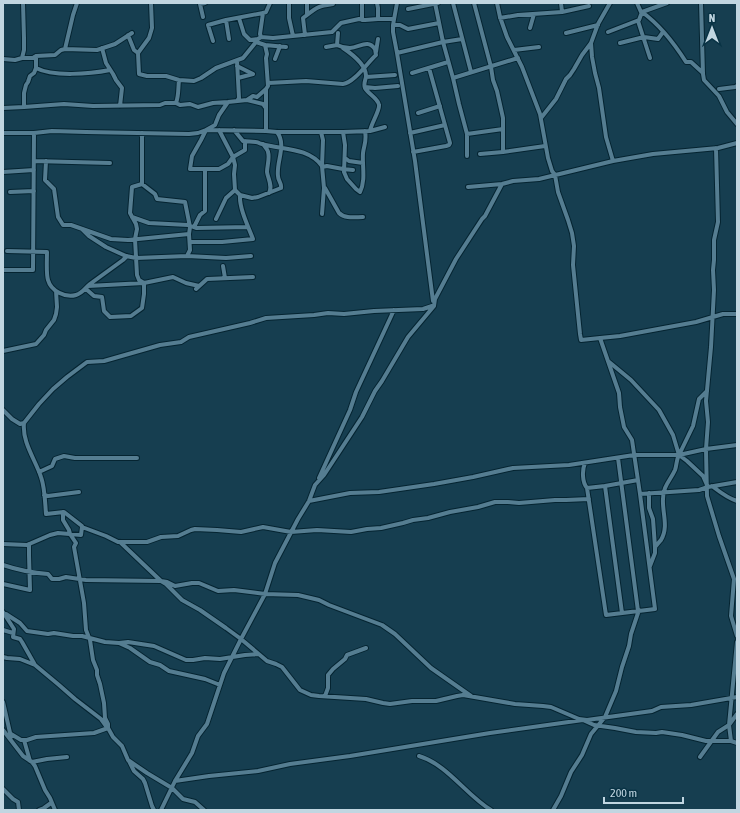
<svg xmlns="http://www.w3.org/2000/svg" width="740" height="813" font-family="'Asap Condensed',sans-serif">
	<rect width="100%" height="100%" fill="#163e50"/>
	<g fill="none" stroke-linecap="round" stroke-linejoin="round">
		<defs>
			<path id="minor" d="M 270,3 L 266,12 L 263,13 L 260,34 L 261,37 L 273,38 L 332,32 L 341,23 L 359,19 L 365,20 L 378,19 L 394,19
				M 289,3 L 289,18 L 293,36
				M 362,3 L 362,20
				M 377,3 L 378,8 L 378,19
				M 397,3 L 393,25 L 393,32 L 397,53 L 443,42 L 453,78 L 518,58
				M 435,3 L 443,42 L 462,39
				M 453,3 L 471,72
				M 474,3 L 491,67 L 493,80 L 497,91 L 503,118 L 503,152
				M 497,3 L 500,17 L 507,37 L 522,67 L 540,114 L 548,158 L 552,171 L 555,175 L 558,192 L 568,220 L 572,233 L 574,246 L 573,265 L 580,334 L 581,340 L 600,338 L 619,393 L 620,407 L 624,427 L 632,440 L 640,494 L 655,609 L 606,615 L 587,488 L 605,486
				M 561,3 L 562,12
				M 667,3 L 642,12 C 660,25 674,43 686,62 L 691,62 L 703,73
				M 701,3 L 703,74 L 704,80 L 719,96 L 727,112 L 737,124
				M 408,9 L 438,3
				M 307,15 C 318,6 320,6 333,4 L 333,3
				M 203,17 L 200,4 L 205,3
				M 239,18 L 244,34 L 250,40 L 258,39 L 261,37
				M 500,18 L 518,15 L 562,12 L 589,6
				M 226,20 L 229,39
				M 638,21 L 650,58
				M 393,25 L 400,25 L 408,29 L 439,23
				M 530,28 L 534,14
				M 608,32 L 639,20 L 642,12 L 641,12 L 637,3
				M 566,33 L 598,25
				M 128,35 L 134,50 L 138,53 L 139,74 L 147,76 L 166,76 L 179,80 L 194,81 L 201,78 L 216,68 L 243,58 L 256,42 L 265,45 L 267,54 L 266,58 L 268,86 L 266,89 L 257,97 L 253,96 L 247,100
				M 305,35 L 303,18 L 307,15 L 307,3
				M 213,41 L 208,25 L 226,20 L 263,13
				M 591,43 L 592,57 L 595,73 L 599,88 L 606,137 L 613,161
				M 620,43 L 644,37 L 658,39 L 663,32
				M 265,45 L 286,47
				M 326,47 L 337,45
				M 102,48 L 106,63 L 113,74 L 116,80 L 122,88 L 120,106
				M 343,48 C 352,54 366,64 366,76 C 366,80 363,83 365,88 C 368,94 378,98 379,105 C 380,110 371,124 370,131
				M 65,49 L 73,15 L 77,3
				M 514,50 L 539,47
				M 376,52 L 378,39
				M 138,53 L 149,38 L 152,28 L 151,3
				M 397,53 L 415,161 L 433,301
				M 22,58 L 24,50 L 24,38 L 23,3
				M 3,59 L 15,60 L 22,58 L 33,58 L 36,56 L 55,55 L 61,50 L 65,49 L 97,50 L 115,44 L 132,33
				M 275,59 L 280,46
				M 237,66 L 253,74 L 238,78
				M 36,68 C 53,77 90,74 110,70
				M 412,73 L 448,62
				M 366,77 L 395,75
				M 453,78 L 459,104 L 467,134 L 467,156
				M 268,83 L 306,81 L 343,84 C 354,83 368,62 376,55 L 375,49 C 368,39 360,47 350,48 C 346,48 341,47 337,45 L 338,33
				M 365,87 L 375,88 L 398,86
				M 266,89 L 266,131
				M 719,89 L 735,87 L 737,86
				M 237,101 L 239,98 L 237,61
				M 228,102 L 219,115 L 215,125 L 206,130 L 201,140 L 192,156 L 190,169 L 219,169 L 228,164 L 233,157 L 245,150 L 245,141
				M 176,103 C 179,95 178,88 179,80
				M 24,107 L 24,93 L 26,85 L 28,82 L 30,76 L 34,73 L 36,68 L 36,56
				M 3,108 L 24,107 L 64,104 L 93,106 L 160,105 L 165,103 L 176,103 L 180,105 L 190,104 L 198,107 L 213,103 L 228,102 L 247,100 L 263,104 L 265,107
				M 418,113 L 440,106
				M 541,118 L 556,99 L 566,79 L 570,75 L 574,69 L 582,55 L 591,43 L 598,24 L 610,3
				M 234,130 L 243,141 C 247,142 252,141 256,142 C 261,143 257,143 262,144 C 282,150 308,147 322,166
				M 321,132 L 323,140 L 322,166 L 324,188 L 322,214
				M 343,132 L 345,145 L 344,172 L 347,179 L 356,189 L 360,192 C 366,180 362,166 363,153 C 364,145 367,141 365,131
				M 3,133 L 34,133 L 52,131 L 86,132 L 189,134 L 198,133 L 206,130 L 266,131 L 277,132 L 343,132 L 370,131 L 385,127
				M 142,133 L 142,184
				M 410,133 L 445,125
				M 467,134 L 503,129
				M 263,144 C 265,147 268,150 268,152 C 270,158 267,166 267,172 C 268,179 273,186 269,193
				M 716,148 L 718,222 L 714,240 L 714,260 L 713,270 L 714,290 L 711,347 L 706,401 L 708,422 L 706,449 L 707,496 L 719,536 L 734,579 L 731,616 L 737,636
				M 413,152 L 446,146 L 449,145 L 450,143 L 429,68
				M 480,154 L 503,152 L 545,146
				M 345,158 L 349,161 L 363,163
				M 34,161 L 110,163
				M 46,161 L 45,180 L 54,189 L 58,217 L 63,225 L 71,225 L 111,239 L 128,240 L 189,234 L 190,250 L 187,256 L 136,258 L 126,256 L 106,247 L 89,236 L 82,229
				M 322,167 L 327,166 L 343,169 L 353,170
				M 3,172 L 34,170
				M 468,187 L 502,184 L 513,181 L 539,179 L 613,161 L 653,154 L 718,148 L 737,143
				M 325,188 L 339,213 C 345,219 355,217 363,217
				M 10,192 L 34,191
				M 240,195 L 252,198 L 258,197 L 281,188 C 282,183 278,181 278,176 C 276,162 287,145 277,132
				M 132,217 L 149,223 L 188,225 L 196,228 L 248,227
				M 216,219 L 226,198 L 235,190
				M 194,227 L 200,215 L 205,211 L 205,170
				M 190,242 L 222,242 L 253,239 C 248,226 239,208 240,195 L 235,190 L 234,174 L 235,165 L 233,157 L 219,130
				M 7,251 L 47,252 C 47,259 46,274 48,280 C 51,291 65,298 76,295 C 83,293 85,288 90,284 C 101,276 112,268 123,260 L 127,256
				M 187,256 L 226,258 L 251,256
				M 223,266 L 225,278
				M 3,270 L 33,270 L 34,133
				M 88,286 L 144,283 L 173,277 L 186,283 L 199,286
				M 86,289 L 94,296 L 102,297 L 104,311 L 110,317 L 131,316 L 142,308 L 144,294 L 144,283 L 139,280 L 137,275 L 135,239 L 137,229 L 136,224 L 130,213 L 132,187 L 142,184 L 155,194 L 157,199 L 185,202 L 190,227 L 189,234
				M 196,289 L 207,279 L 253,277
				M 600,338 L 620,336 L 696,322 L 723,314 L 737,314
				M 3,351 L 36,344 L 44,335 L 46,330 L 54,320 L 56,314 L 57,307 L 56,291
				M 608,361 L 631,380 L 659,410 L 673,435 L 679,455 L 687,461 L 703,476 L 707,485
				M 3,410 L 12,419 L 20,424 L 24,423 C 22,442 35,459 41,477 C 45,488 45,502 46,514 L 64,512 L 82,526 L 82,527 L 106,536 L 118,542 L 147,542 L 161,537 L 178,536 L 191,530 L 195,529 L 217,530 L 241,532 L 263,527 L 291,532 L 317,530 L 351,532 L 367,529 L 381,528 L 403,523 L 413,520 L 428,518 L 450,512 L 478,507 L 495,502 L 508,502 L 519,503 L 555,500 L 566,500 L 589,499
				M 24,423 L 39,404 L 53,389 L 67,377 L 87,362 L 104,361 L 160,345 L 181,342 L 189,337 L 250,323 L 266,318 L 314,315 L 328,313 L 344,314 L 374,311 L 423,309 L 432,306
				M 618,458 L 638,611
				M 585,463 C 582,470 582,482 587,488
				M 39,472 L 52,466 L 55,459 L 64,456 L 75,458 L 137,458
				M 319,478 L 350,410 L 356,392 L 394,310
				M 712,486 C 720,492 727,498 737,501
				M 649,493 L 649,508 L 653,519 L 655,547 L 655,553 L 650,566
				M 640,494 L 699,490 L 708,487 L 737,482
				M 44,495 L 48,496 L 79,492
				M 309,501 L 350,493 L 379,492 L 434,484 L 473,477 L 513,468 L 569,465 L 634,455 L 679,455 L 706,449 L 737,445
				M 120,542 L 161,581 L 166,584 L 182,600 L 200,610 L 226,628 L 241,639 L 267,661 L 276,664 L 282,667 L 300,690 L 311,695 L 319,696 L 366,699 L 383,703 L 390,704 L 412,701 L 436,701 L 457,696 L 463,695 L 515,704 L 543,706 L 551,707 L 579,719 L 587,720 L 652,711 L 661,707 L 691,705 L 737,697
				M 3,544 L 27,545 L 50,535 L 58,533 L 81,535 L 82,527
				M 655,547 C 657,545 659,542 661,540 C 669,527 662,512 663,499 C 663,486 670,481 675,470 C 677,465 676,460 679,455 L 693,426 L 699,399 L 707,391
				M 3,565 C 18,570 33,573 48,574 L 52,579 L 59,579 L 66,577 L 86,580 L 161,581 L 167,582 L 175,586 L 192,583 L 199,583 L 218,591 L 234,590 L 265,594 L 298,595 L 319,600 L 329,605 L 382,625 L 395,634 L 431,668 L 471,696
				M 3,584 L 30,590 L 29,555 L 29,544
				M 3,612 L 14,629 L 13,637 L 20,639 L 22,642 L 35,665 L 59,685 L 75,699 L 101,719 L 106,726 L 108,728 L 113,737 L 122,746 L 128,760 L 147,773 L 172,788 L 183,799 L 195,802 L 204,810
				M 622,613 L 605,486 L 638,480
				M 6,614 L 20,623 L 27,631 L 48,634 L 54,633 L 73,636 L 82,636 L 105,642 L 119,643 L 128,642 L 154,646 L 186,660 L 193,660 L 205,658 L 220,659 L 245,655 L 258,654
				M 3,630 L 13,633
				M 119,643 L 130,648 L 150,662 L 160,665 L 169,671 L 205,679 L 220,685
				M 3,657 L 7,658 L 20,659 L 35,665
				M 325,696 L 328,688 L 328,675 L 333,669 L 345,659 L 347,655 L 366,648
				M 3,702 L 11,737
				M 3,730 L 23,756 L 32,762 L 35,766 L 45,790 L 50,798 L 55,810
				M 11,734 L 21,740 L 27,740 L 36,737 L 94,733 L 108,728 L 108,724 L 105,718 L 104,703 L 100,684 L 97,675 L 97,670 L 93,660 L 90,640 L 86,630 L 84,603 L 74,547 L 76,543 L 70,534 L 69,530 L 63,520 L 63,512
				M 24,740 L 30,761
				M 731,741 L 729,725 L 737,714
				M 419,756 C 448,765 466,795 491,810
				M 700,757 L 718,732 L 729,725 L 737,642
				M 129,761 L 134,771 L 143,779 L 145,783 L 152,806 L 154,810
				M 32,762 L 47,759 L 67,757
				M 175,781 L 209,776 L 258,771 L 290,764 L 350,756 L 490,733 L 583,720 L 594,725 L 615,728 L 636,732 L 656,733 L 662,732 L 682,735 L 706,741 L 731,741 L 737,743
				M 3,789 L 13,799 L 18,802 L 19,810
				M 39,810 L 44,808 L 51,803
				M 161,810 L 175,781 L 192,753 L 198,736 L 207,724 L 224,673 L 241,639 L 265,594 L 275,563 L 298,519 L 309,501 L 315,485 L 324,475 L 362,417 L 375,391 L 382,381 L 408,337 L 434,306 L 435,299 L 456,259 L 482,219 L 485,216 L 502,184
				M 553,810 L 561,796 L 571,772 L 582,755 L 591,734 L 605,717 L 616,691 L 622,667 L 629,646 L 631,634 L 639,610"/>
		</defs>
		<use href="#minor" stroke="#052431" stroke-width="6"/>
		<use href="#minor" stroke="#557d91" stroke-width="4"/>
	</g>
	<rect width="740" height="813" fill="none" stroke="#c1d6e1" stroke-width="8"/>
	<g transform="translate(712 28)" stroke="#093345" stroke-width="3" paint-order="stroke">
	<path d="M0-3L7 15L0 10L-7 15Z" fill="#c1d6e1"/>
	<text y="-6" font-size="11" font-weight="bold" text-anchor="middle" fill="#c1d6e1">N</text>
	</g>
	<path d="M604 797v6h79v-6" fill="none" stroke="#c1d6e1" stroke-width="2"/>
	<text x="610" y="797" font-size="12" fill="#c1d6e1" stroke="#093345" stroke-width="3" paint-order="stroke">200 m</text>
</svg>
